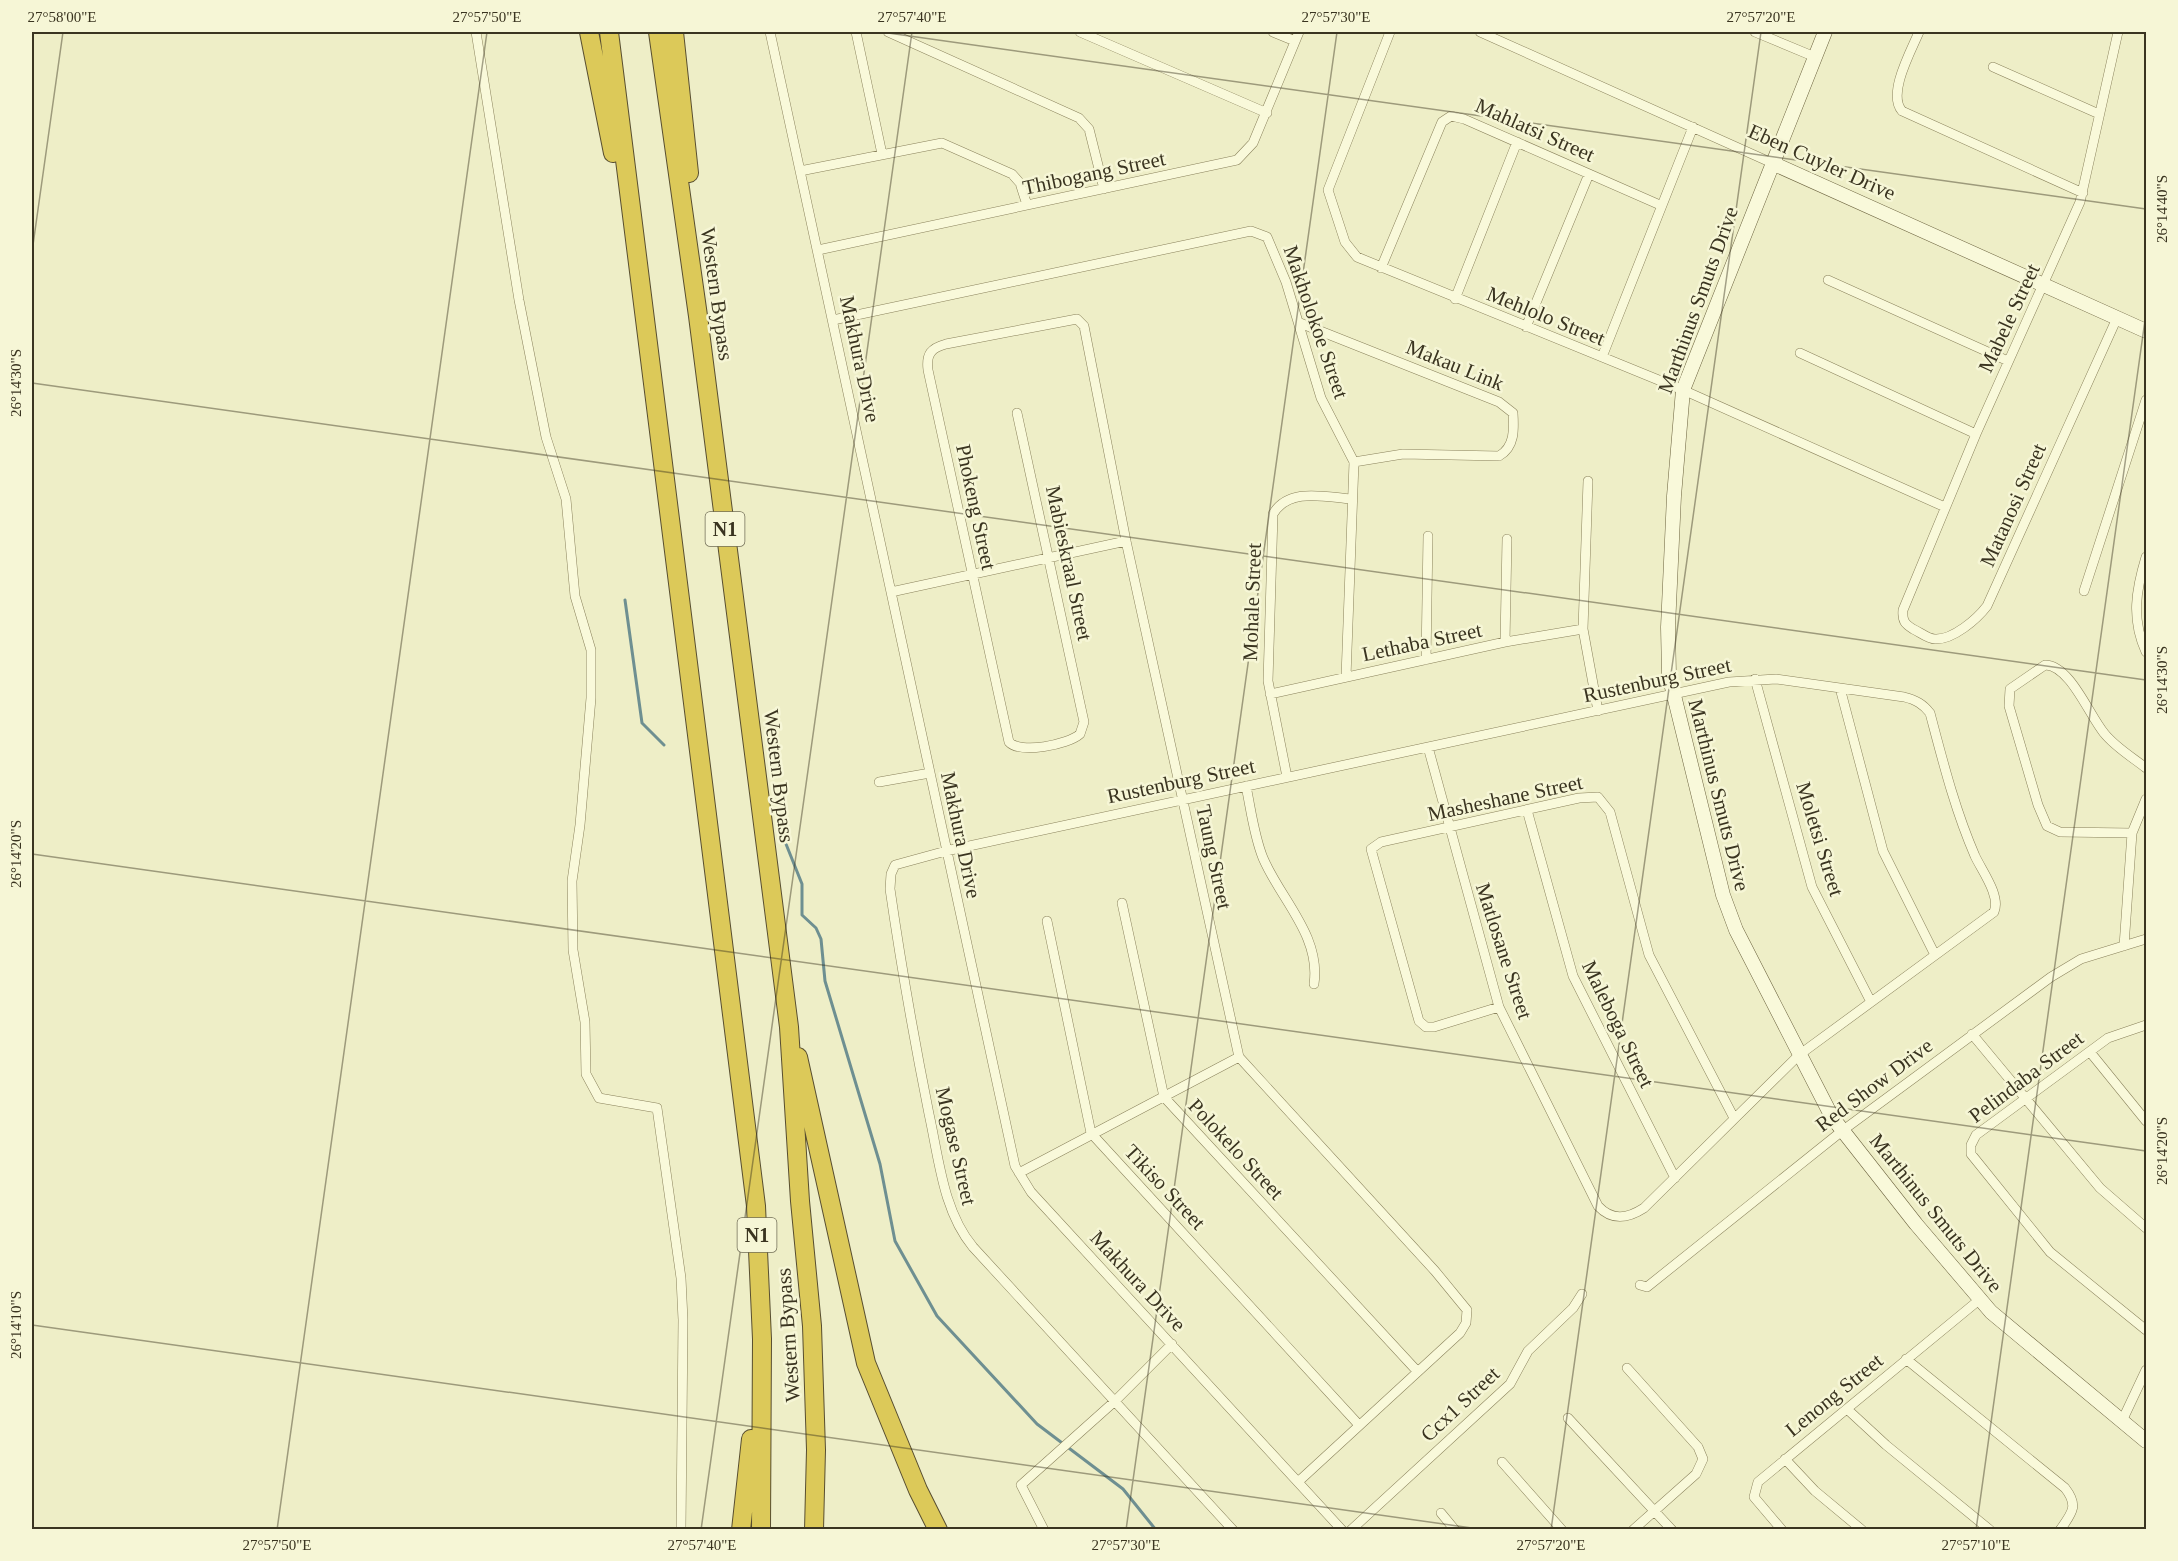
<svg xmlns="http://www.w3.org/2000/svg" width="2178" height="1561" font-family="Georgia,serif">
	<rect width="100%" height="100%" fill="#eeeec7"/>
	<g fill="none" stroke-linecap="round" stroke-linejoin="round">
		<path stroke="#6e8f91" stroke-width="3" d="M 625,600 L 642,723 L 664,745
			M 784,839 L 802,884 L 802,915 L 816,928 L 821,939 L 825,981 L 880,1164 L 895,1241 L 937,1316 L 1037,1424 L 1123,1489 L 1156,1530"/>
		<defs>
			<path id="street" d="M 476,32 L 519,300 L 546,437 L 566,499 L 575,596 L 591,650 L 591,698 L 580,825 L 572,881 L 573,950 L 585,1022 L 586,1074 L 599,1098 L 657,1108 L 681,1278 L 683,1320 L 681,1530
				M 770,32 L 1015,1166 L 1031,1192 L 1342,1530
				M 856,32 L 882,154
				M 888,32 L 1079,118 L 1089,129 L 1104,189
				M 1080,32 L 1267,113
				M 1273,32 L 1295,41
				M 1390,32 L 1328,190 L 1345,242 L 1357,257 L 1683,390 L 1945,507
				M 1480,32 L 1772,163
				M 1755,32 L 1815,57
				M 1919,32 C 1911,51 1887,94 1902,111 L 2083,193
				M 1993,67 L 2099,114
				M 800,171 L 942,143 L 1012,174 L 1020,183 L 1027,205
				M 818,250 L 1237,160 L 1253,143 L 1299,32
				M 1381,268 L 1442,122 L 1451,116 L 1464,119 L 1660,205
				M 1828,280 L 2008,361
				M 1455,299 L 1517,142
				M 2117,318 L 1987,606 C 1977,619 1953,640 1935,639 C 1928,639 1920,632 1913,629 C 1905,624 1902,621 1903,610 L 1976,434 L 2080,202 L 2118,32
				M 833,320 L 1251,231 L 1267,237 L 1286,282 L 1321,398 L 1354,462 L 1346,677
				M 1300,323 L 1499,402 L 1513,413 C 1514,429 1515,447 1499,456 L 1403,454 L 1354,462
				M 1526,327 L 1589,174
				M 1800,353 L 1976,434
				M 1602,357 L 1693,127
				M 1017,413 L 1084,722 L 1080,734 C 1068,745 1020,754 1009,742 L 928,370 C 926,354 931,348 946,344 L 1077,319 L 1084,326 L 1126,541 L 1239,1057 L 1435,1271 L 1467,1310 L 1466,1323 L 1460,1333 L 1299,1481
				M 1588,481 L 1583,629 L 1598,711
				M 2146,557 C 2136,590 2131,619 2146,652
				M 2084,591 L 2146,400
				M 891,592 L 1126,541
				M 1505,642 L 1507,539
				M 1426,660 L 1428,536
				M 1755,679 L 1812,887 L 1871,1002
				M 1840,688 L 1883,851 L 1935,955
				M 1270,694 L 1505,642 L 1583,629
				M 1287,777 L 1268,681 L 1273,514 C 1289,487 1325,497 1351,499
				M 879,782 L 930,773
				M 1246,786 C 1251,810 1254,836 1263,858 C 1281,900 1321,936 1314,984
				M 1527,810 L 1573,976 L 1675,1178
				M 2132,833 L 2060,832 L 2047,826 L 2038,805 L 2009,706 L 2010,689 L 2045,665 C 2070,665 2089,715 2104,733 C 2115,747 2132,757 2146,768
				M 1122,903 L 1164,1097 L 1417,1371
				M 1047,921 L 1091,1133 L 1359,1425
				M 2124,946 L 2132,833 L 2146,799
				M 1499,1007 L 1434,1027 L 1426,1027 L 1419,1021 L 1371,849 L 1381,842 L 1579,798 L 1598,797 L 1610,812 L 1649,955 L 1734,1118
				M 2146,1025 L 2108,1038 L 1976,1135 L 1971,1145 L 1971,1154 L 2050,1252 L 2146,1330
				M 1972,1034 L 2100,1188 L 2146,1228
				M 2090,1052 L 2146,1121
				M 1019,1173 L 1239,1057
				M 1640,1285 L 1647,1287 L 1842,1131 L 2051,977 L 2081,959 L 2146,939
				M 1906,1359 L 2065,1488 C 2079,1506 2072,1513 2060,1530
				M 1627,1368 L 1698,1447 L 1703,1459 L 1696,1474 L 1633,1530
				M 1847,1409 L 1886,1445 L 1990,1530
				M 1568,1418 L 1672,1530
				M 2122,1421 L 2146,1370
				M 1785,1459 L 1815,1491 L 1862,1530
				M 1502,1462 L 1562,1530
				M 1441,1513 L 1455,1530
				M 1044,1530 L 1021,1485 L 1115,1401 L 1172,1344
				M 1233,1530 L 973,1247 C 943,1211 939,1159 929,1114 C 914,1039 901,965 890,889 L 891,874 L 895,865 L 946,851 L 1729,682 L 1776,679 L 1904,697 C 1916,700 1923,704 1930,713 C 1943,762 1955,810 1975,856 C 1982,871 2001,896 1994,912 L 1799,1055 L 1644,1208 C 1627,1219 1612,1221 1598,1206 L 1499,1007 L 1428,747
				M 1351,1530 L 1510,1384 L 1528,1351 L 1573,1308 L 1582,1294
				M 1782,1530 L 1754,1497 L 1758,1482 L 1979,1300"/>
			<path id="secondary" d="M 1825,32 L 1683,390 L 1674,496 L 1668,627 L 1669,675 L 1723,895 L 1736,930 L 1832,1117 L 1916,1224 L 1991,1312 L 2146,1441
				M 1772,163 L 2146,331"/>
			<path id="highway" d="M 589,32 L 613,153
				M 609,32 L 756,1206 L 762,1339 L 761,1530
				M 658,32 L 698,316 L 789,1027 L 800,1201 L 812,1326 L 816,1450 L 814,1530
				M 674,32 L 689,173
				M 798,1057 L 866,1363 L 918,1490 L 938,1530
				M 741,1530 L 751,1439"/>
		</defs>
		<use href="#street" stroke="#8a825c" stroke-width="10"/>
		<use href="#secondary" stroke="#6c633f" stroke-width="15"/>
		<use href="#highway" stroke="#584e30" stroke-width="20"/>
		<use href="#street" stroke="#f9f9da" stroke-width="9"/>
		<use href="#secondary" stroke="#f9f9da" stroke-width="14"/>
		<use href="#highway" stroke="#dcc959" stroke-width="18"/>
	</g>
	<path fill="none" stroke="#3a3420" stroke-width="1.5" stroke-opacity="0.45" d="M 881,32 L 2146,209M 32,252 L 63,32M 32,383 L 2146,680M 32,854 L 2146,1151M 32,1325 L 1486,1530M 277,1530 L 487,32M 701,1530 L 912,32M 1126,1530 L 1337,32M 1551,1530 L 1761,32M 1976,1530 L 2146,313"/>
	<g text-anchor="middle" stroke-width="5" stroke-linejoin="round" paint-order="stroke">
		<g fill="#f6f6d6" stroke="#726e57" stroke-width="1.5">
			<rect x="705.5" y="512" width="39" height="34" rx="4.5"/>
			<rect x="737.5" y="1218" width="39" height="34" rx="4.5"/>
		</g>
		<g font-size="20" font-weight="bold" fill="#3a3420">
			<text x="725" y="536">N1</text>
			<text x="757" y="1242">N1</text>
		</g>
		<g font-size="21" fill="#3a3420" stroke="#f6f6d6">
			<text transform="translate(1535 130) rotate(24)" y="7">Mahlatsi Street</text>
			<text transform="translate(1822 162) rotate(24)" y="7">Eben Cuyler Drive</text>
			<text transform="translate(1094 173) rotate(-12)" y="7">Thibogang Street</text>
			<text transform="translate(717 294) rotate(82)" y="7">Western Bypass</text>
			<text transform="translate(1698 300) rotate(-70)" y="7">Marthinus Smuts Drive</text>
			<text transform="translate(1546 316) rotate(22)" y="7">Mehlolo Street</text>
			<text transform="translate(2009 318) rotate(-65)" y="7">Mabele Street</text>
			<text transform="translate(1316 322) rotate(71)" y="7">Makholokoe Street</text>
			<text transform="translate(860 359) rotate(78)" y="7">Makhura Drive</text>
			<text transform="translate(1455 365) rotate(22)" y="7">Makau Link</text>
			<text transform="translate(2013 505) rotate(-66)" y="7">Matanosi Street</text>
			<text transform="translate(976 507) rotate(78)" y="7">Phokeng Street</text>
			<text transform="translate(1069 563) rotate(78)" y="7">Mabieskraal Street</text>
			<text transform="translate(1252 602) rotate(-88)" y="7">Mohale Street</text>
			<text transform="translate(1422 642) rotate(-12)" y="7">Lethaba Street</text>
			<text transform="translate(1657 680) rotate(-12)" y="7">Rustenburg Street</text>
			<text transform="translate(779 776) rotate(83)" y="7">Western Bypass</text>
			<text transform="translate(1181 781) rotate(-12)" y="7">Rustenburg Street</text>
			<text transform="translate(1719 795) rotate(76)" y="7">Marthinus Smuts Drive</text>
			<text transform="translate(1505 798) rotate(-12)" y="7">Masheshane Street</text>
			<text transform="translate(961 835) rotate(78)" y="7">Makhura Drive</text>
			<text transform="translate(1820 839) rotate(73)" y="7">Moletsi Street</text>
			<text transform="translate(1214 857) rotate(78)" y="7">Taung Street</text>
			<text transform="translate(1504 951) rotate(72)" y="7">Matlosane Street</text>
			<text transform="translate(1618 1024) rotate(64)" y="7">Maleboga Street</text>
			<text transform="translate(2026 1077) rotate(-37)" y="7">Pelindaba Street</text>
			<text transform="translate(1874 1085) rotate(-37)" y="7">Red Show Drive</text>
			<text transform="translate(956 1146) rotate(77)" y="7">Mogase Street</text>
			<text transform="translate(1236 1149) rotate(47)" y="7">Polokelo Street</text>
			<text transform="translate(1165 1187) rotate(47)" y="7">Tikiso Street</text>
			<text transform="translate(1936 1213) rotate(51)" y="7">Marthinus Smuts Drive</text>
			<text transform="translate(1138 1281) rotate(47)" y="7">Makhura Drive</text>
			<text transform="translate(788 1335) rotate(-94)" y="7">Western Bypass</text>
			<text transform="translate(1834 1395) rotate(-39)" y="7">Lenong Street</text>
			<text transform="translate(1460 1404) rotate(-43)" y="7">Ccx1 Street</text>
		</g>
	</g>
	<rect width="2178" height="1561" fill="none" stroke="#f6f6d6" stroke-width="66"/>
	<rect x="33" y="33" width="2112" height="1495" fill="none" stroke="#3a3420" stroke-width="2"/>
	<g font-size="15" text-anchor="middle" fill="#3a3420">
		<text x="62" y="22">27°58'00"E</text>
		<text x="487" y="22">27°57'50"E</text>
		<text x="912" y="22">27°57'40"E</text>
		<text x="1336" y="22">27°57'30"E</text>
		<text x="1761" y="22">27°57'20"E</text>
		<text transform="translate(2162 209) rotate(-90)" y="5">26°14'40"S</text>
		<text transform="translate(16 383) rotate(-90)" y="5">26°14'30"S</text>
		<text transform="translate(2162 680) rotate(-90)" y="5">26°14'30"S</text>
		<text transform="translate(16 854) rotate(-90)" y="5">26°14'20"S</text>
		<text transform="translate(2162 1151) rotate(-90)" y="5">26°14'20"S</text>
		<text transform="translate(16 1325) rotate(-90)" y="5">26°14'10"S</text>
		<text x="277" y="1550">27°57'50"E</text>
		<text x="702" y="1550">27°57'40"E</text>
		<text x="1126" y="1550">27°57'30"E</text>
		<text x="1551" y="1550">27°57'20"E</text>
		<text x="1976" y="1550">27°57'10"E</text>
	</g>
</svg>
